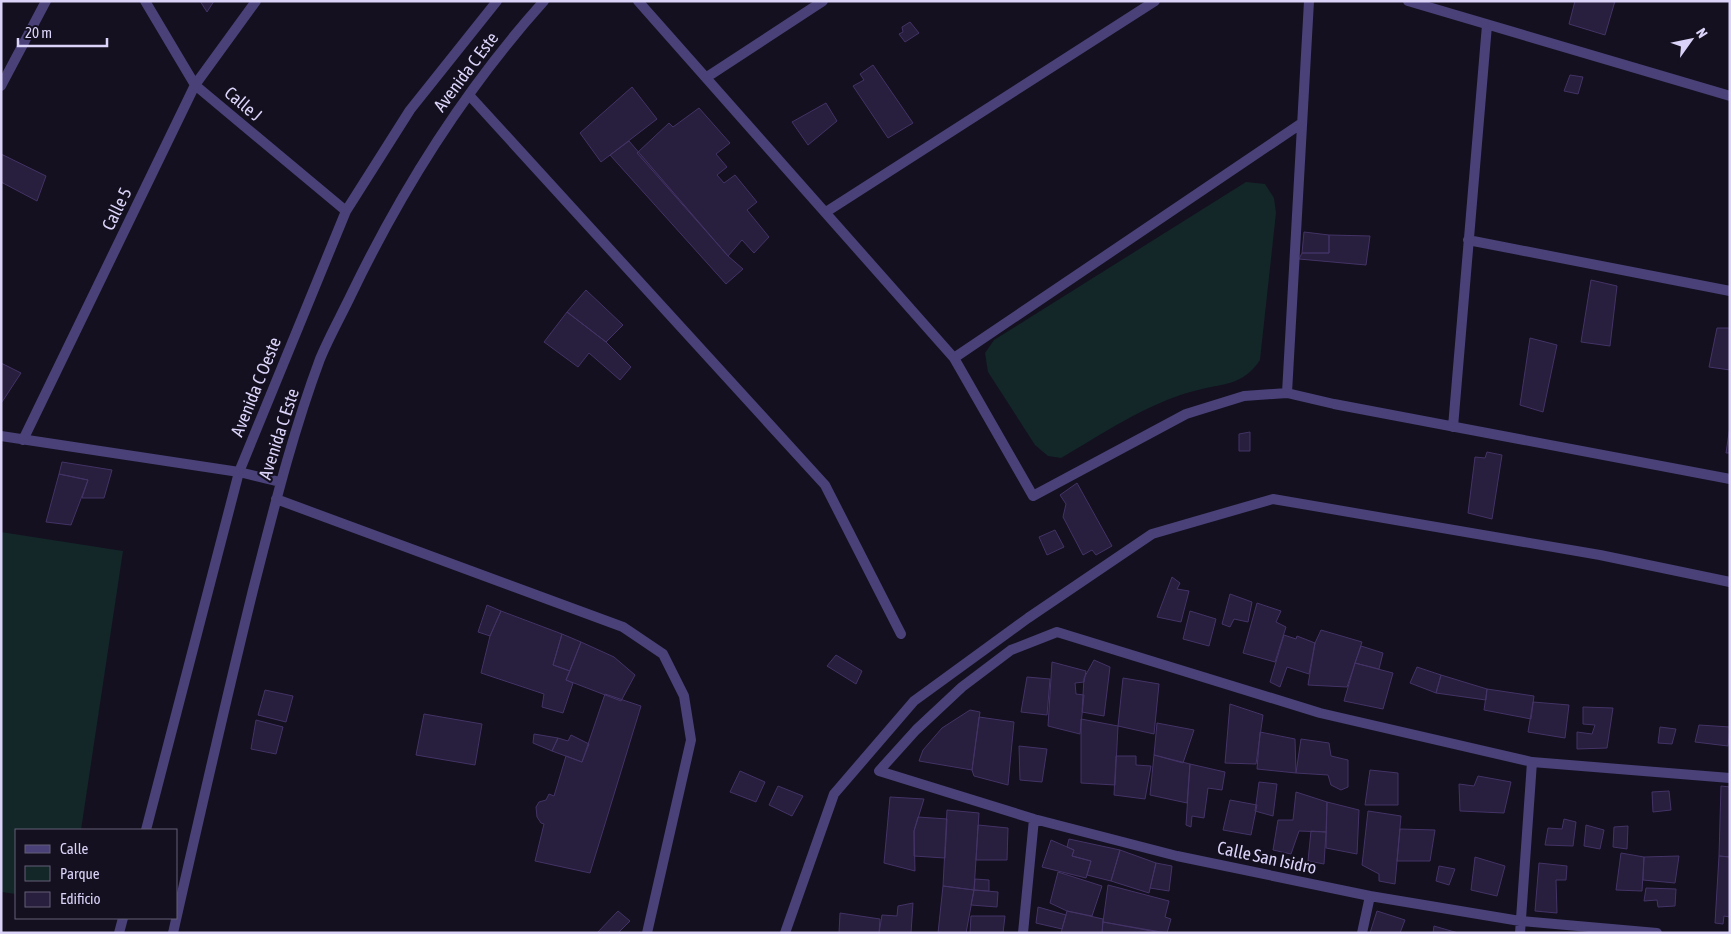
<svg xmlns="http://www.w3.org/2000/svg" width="1731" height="934" font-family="'Asap Condensed',sans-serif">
	<rect width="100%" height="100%" fill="#14101f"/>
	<path fill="#132628" d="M 1246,182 L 1265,184 L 1274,198 L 1276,213 L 1260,360 C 1242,387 1222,383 1194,391 C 1146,404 1104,433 1061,458 L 1048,456 L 1035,445 L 988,372 L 985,353 L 994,340 Z
		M 1,532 L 123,551 L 81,830 L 16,830 L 16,894 L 1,892 Z"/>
	<path fill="#281e3d" stroke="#433366" d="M 200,1 L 214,1 L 207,12 Z
		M 1575,1 L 1615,1 L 1605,35 L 1569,24 Z
		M 910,22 L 919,33 L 905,42 L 899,34 L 903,32 L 902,27 Z
		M 873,65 L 913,123 L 888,138 L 853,86 L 864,80 L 860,74 Z
		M 1570,75 L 1583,77 L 1578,94 L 1564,91 Z
		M 632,87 L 657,119 L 601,162 L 580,133 Z
		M 826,103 L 837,121 L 808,145 L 792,122 Z
		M 699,108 L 730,143 L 716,154 L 727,167 L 717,175 L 724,183 L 735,175 L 757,202 L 747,210 L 769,237 L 754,253 L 742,240 L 728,256 L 637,153 L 669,123 L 673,127 Z
		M 629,141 L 728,256 L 743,269 L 726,284 L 610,155 Z
		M 1,154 L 46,176 L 37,201 L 1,182 Z
		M 1304,232 L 1329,235 L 1329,253 L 1302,253 Z
		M 1329,235 L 1370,236 L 1366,265 L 1299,259 L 1302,253 L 1329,253 Z
		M 1591,280 L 1617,286 L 1610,346 L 1581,342 Z
		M 586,290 L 623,325 L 606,342 L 567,312 Z
		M 567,312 L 606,342 L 631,367 L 620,380 L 589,353 L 578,367 L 544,342 Z
		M 1717,328 L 1730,328 L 1730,370 L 1709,367 Z
		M 1530,338 L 1557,345 L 1543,412 L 1520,405 Z
		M 1,363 L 21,373 L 2,402 L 1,402 Z
		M 1730,426 L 1730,453 L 1726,453 Z
		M 1250,432 L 1250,451 L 1239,451 L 1239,434 Z
		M 1487,452 L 1502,455 L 1492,519 L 1468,513 L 1475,457 L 1485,458 Z
		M 62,462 L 112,470 L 104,498 L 82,498 L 88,480 L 59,474 Z
		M 59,474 L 88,480 L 71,525 L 46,522 Z
		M 1077,483 L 1112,546 L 1096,555 L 1092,550 L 1083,555 L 1063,517 L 1066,504 L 1060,495 Z
		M 1055,530 L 1064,547 L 1047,555 L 1039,537 Z
		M 1172,577 L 1180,583 L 1177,589 L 1189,591 L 1181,622 L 1157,617 Z
		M 1230,594 L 1252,602 L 1248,622 L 1234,619 L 1230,627 L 1222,624 Z
		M 1257,603 L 1281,611 L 1276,622 L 1286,627 L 1275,662 L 1243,653 Z
		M 487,605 L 501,611 L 490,636 L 478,632 Z
		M 501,611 L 562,634 L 553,665 L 570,671 L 566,680 L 573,683 L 563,713 L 542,707 L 544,694 L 481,673 L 490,636 Z
		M 1190,611 L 1216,619 L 1209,646 L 1183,639 Z
		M 1321,630 L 1362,642 L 1347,687 L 1308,685 L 1315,643 Z
		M 562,634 L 581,642 L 570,671 L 553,665 Z
		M 1284,635 L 1296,639 L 1297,636 L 1315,643 L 1309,674 L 1287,667 L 1280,687 L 1270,682 Z
		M 581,642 L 614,657 L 635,675 L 621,701 L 566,680 Z
		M 1361,646 L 1383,653 L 1379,669 L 1355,663 Z
		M 836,655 L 862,671 L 856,684 L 827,666 Z
		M 1094,660 L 1110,667 L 1104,716 L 1082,712 L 1084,678 Z
		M 1052,662 L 1086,671 L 1084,682 L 1075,683 L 1076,694 L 1084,695 L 1080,734 L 1048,726 Z
		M 1355,663 L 1393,673 L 1383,709 L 1344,701 Z
		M 1417,667 L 1441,675 L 1436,693 L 1410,683 Z
		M 1441,675 L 1487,689 L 1486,700 L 1436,693 Z
		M 1027,677 L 1050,679 L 1047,715 L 1021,712 Z
		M 1123,678 L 1159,684 L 1154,734 L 1118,726 Z
		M 1487,689 L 1534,696 L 1531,719 L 1484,710 Z
		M 265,690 L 293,696 L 286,722 L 258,715 Z
		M 605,694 L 641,706 L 590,873 L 535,861 L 544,824 L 541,823 L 537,817 L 536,807 L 539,802 L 546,800 L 549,794 L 554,796 L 566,756 L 582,762 Z
		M 1533,702 L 1569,705 L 1565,738 L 1528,732 Z
		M 1230,704 L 1263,715 L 1256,764 L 1225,763 Z
		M 1583,707 L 1613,708 L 1607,748 L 1577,749 L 1577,732 L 1592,734 L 1595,725 L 1583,724 Z
		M 970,710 L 980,712 L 972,770 L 919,761 L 923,750 L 942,728 Z
		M 424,714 L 482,724 L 475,765 L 416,755 Z
		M 979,717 L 1014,722 L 1008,785 L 974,776 L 972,770 Z
		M 1081,719 L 1118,726 L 1115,785 L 1081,783 Z
		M 256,720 L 283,727 L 276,754 L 251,749 Z
		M 1157,723 L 1194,730 L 1183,763 L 1154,755 Z
		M 1699,725 L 1730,727 L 1728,746 L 1695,742 Z
		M 1660,727 L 1676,729 L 1672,744 L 1658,743 Z
		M 1260,732 L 1295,739 L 1296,773 L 1257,769 Z
		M 534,734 L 558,738 L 552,751 L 533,743 Z
		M 571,735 L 589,744 L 582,762 L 552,751 L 558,738 L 568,741 Z
		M 1301,739 L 1329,743 L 1331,756 L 1348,760 L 1348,787 L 1341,790 L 1331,785 L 1328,775 L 1296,773 Z
		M 1019,746 L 1047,749 L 1042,782 L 1020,780 Z
		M 1154,755 L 1190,764 L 1187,803 L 1150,795 Z
		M 1116,756 L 1136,756 L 1136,765 L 1151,766 L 1145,799 L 1114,795 Z
		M 1190,764 L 1225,772 L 1222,790 L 1208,788 L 1204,818 L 1192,816 L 1191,827 L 1186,825 Z
		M 1370,770 L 1398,773 L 1398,805 L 1365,805 Z
		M 740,771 L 765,782 L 756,802 L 730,792 Z
		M 1478,776 L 1511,782 L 1504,813 L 1460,811 L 1459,784 L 1474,786 Z
		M 1259,782 L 1277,784 L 1273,816 L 1255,811 Z
		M 778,786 L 803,796 L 792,816 L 769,805 Z
		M 1721,786 L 1730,787 L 1730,857 L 1719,856 Z
		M 1669,791 L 1671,810 L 1653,812 L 1652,792 Z
		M 1296,792 L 1327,802 L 1326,832 L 1299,831 L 1291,854 L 1273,850 L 1278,820 L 1293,820 Z
		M 890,797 L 924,799 L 914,831 L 915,871 L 884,863 Z
		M 1230,800 L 1257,805 L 1251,835 L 1223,830 Z
		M 1327,802 L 1359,810 L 1357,854 L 1326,848 Z
		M 947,810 L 979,813 L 974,890 L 943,886 Z
		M 1368,811 L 1401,816 L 1395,884 L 1379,881 L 1379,874 L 1362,865 Z
		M 918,817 L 947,819 L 945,858 L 914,856 L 914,831 Z
		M 1564,819 L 1576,822 L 1573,846 L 1545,845 L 1548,828 L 1562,829 Z
		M 978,825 L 1008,828 L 1007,860 L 976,860 Z
		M 1586,825 L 1604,830 L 1600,849 L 1584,846 Z
		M 1628,826 L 1627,849 L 1613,847 L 1614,827 Z
		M 1400,829 L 1435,830 L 1430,861 L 1397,861 Z
		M 1311,831 L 1326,832 L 1324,864 L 1308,861 Z
		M 1069,839 L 1120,850 L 1111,881 L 1087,875 L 1091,861 L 1072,856 L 1074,850 L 1067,847 Z
		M 1051,840 L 1074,850 L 1072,856 L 1091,861 L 1086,878 L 1042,867 Z
		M 1120,850 L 1156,863 L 1149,893 L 1111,881 Z
		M 1621,853 L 1644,857 L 1642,891 L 1616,890 Z
		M 1679,856 L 1675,883 L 1643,880 L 1644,857 Z
		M 1719,856 L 1730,857 L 1730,917 L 1724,916 L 1723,924 L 1715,923 Z
		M 1475,857 L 1505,866 L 1497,896 L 1471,890 Z
		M 1156,863 L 1172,866 L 1169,891 L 1150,888 Z
		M 1539,863 L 1567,866 L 1566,880 L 1556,880 L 1557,913 L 1535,911 Z
		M 1439,866 L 1455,869 L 1449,885 L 1436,881 Z
		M 1058,872 L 1102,886 L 1092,916 L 1067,911 L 1050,903 Z
		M 975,879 L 989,880 L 989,891 L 974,890 Z
		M 1108,885 L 1169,901 L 1165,917 L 1171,919 L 1167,933 L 1103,922 Z
		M 943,886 L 974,890 L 966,933 L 938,933 Z
		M 1646,888 L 1676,889 L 1675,906 L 1658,907 L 1657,900 L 1644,901 Z
		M 974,890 L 998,892 L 997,907 L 971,905 Z
		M 913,903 L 911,933 L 879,933 L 882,915 L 897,916 L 898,906 Z
		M 1038,907 L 1066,915 L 1062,929 L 1036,923 Z
		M 618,911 L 630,921 L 618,933 L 597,933 Z
		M 1067,911 L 1103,919 L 1102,933 L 1061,933 Z
		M 1377,911 L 1405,920 L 1400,933 L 1370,933 Z
		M 840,913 L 880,919 L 879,933 L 839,933 Z
		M 971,916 L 1005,916 L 1003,933 L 970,933 Z
		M 1103,922 L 1162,933 L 1102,933 Z
		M 1434,926 L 1458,933 L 1433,933 Z"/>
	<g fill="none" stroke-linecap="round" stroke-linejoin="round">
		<path stroke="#494178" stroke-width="10" d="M 145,1 L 195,85 L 346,211
			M 638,1 L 954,358 L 1033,496 L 1186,414 L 1244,396 L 1287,393 L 1334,404 L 1730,479
			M 1408,1 L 1730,96
			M 707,77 L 823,1
			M 1,86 L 46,1
			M 469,95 L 825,485 L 901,634
			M 826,212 L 1155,1
			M 1468,240 L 1730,291
			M 954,358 L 1302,123
			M 1287,393 L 1309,1
			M 1453,427 L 1487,25
			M 1,436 L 239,472 L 280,482
			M 23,440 L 195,85 L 256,1
			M 276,499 L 623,627 L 663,654 L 684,696 L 691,740 L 647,933
			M 146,830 L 239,472 L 346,211 L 410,110 L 497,1
			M 119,933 L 123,918
			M 173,933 C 199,818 225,704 253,590 C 273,512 292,434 320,359 C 329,337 341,316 351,295 C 402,189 465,89 544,1
			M 785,933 L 834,794 L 914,701 L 1028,618 L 1152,534 L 1273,499 L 1600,555 L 1730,582
			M 1023,933 L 1034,819
			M 1362,933 L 1370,896
			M 1520,933 L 1532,762
			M 1657,933 L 1520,921 L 1370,896 L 1177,856 L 1034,819 L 879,771 L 916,730 L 962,687 L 1011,650 L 1057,632 L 1320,713 L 1532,762 L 1730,778"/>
	</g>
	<g text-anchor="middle" stroke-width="4.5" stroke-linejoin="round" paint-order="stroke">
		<g font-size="18" fill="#dcd3f9" stroke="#14101f">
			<text transform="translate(466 72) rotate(-53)" y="6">Avenida C Este</text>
			<text transform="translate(243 104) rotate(40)" y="6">Calle J</text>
			<text transform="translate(117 209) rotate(-64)" y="6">Calle 5</text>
			<text transform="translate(256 387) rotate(-68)" y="6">Avenida C Oeste</text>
			<text transform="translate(279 434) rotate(-72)" y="6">Avenida C Este</text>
			<text transform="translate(1267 858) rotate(12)" y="6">Calle San Isidro</text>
		</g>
	</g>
	<rect width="1731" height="934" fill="none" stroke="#dcd3f9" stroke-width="5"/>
	<rect x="15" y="829" width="162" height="90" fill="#14101f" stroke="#645e76"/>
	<rect x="25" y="845" width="25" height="8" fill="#494178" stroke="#645e76"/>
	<text x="60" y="854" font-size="15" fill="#dcd3f9">Calle</text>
	<rect x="25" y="866" width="25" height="15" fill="#132628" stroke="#645e76"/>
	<text x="60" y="879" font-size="15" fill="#dcd3f9">Parque</text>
	<rect x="25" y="892" width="25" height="15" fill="#281e3d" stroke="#645e76"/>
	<text x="60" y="904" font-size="15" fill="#dcd3f9">Edificio</text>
	<g transform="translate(1691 40) rotate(57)" stroke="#14101f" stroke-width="4" paint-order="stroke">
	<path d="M0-4L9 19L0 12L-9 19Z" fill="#dcd3f9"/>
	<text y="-8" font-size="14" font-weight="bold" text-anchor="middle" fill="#dcd3f9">N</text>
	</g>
	<path d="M18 38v8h89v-8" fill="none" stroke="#dcd3f9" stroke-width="2.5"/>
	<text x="25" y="38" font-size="15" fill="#dcd3f9" stroke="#14101f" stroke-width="4" paint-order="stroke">20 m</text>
</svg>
